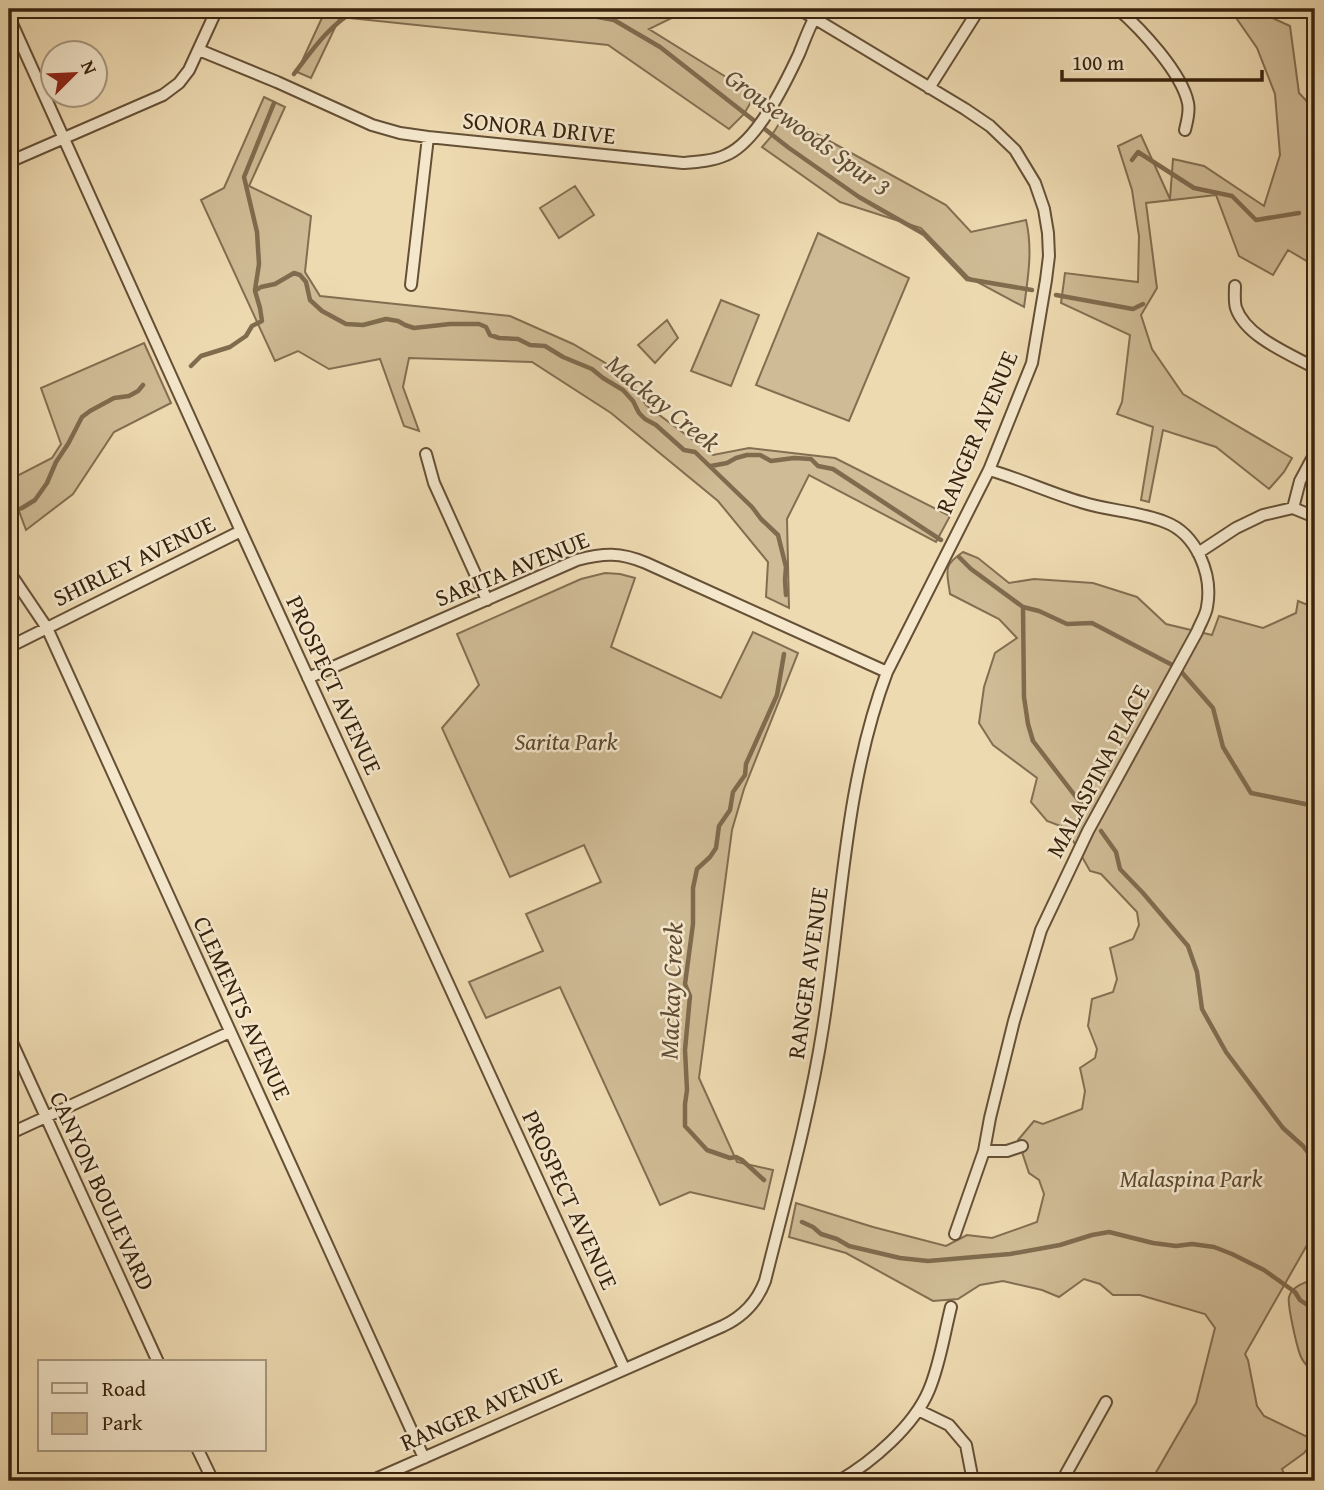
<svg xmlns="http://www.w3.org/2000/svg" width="1324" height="1490" font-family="'Gentium Book Plus',serif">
	<rect width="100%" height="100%" fill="#eedab1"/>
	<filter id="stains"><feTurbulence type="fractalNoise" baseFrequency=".00286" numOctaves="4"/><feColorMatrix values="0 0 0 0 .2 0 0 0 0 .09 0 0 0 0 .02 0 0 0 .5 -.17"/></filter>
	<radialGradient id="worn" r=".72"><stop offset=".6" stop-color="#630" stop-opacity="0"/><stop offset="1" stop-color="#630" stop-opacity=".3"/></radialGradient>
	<path fill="#cfbb95" stroke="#836e51" stroke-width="2" d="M 326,9 L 690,9 L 649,29 L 755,95 L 744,114 L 729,129 L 608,45 L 340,17 L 311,78 L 297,72 Z
		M 1230,9 L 1253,9 L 1290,26 L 1299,93 L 1315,110 L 1315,266 L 1288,250 L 1273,275 L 1239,256 L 1216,195 L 1146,203 L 1157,288 L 1141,315 L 1152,349 L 1183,394 L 1292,458 L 1284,472 L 1269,489 L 1216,447 L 1163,430 L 1149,502 L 1141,500 L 1153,427 L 1117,414 L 1122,402 L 1130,335 L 1061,303 L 1065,273 L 1138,282 L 1139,236 L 1132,190 L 1118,146 L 1141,135 L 1170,199 L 1173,159 L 1204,166 L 1264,206 L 1280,155 L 1275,94 L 1257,48 Z
		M 264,97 L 285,107 L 249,186 L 311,216 L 305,272 L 320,296 L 510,316 L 573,344 L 629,377 L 646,405 L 713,455 L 749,448 L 835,458 L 950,516 L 936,542 L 809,475 L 787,519 L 789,608 L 766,597 L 768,562 L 718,501 L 611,413 L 532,362 L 409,358 L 403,387 L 419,431 L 404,426 L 380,359 L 329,369 L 298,351 L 275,361 L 201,200 L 224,188 Z
		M 784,116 L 946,205 L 971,232 L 1026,220 C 1033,249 1028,278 1024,307 L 968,277 L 921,228 L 840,202 L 762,147 L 770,138 Z
		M 575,186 L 594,215 L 559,238 L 540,208 Z
		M 818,233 L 909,278 L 849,421 L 756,385 Z
		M 721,300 L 759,315 L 731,386 L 691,371 Z
		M 667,320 L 678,338 L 655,363 L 638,345 Z
		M 144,343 L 171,403 L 114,432 L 73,494 L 26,530 L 9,484 L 9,480 L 52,458 L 61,444 L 41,388 Z
		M 963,552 L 978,558 L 1009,583 L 1034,579 L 1093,583 L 1137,597 L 1166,624 L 1212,635 L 1219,616 L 1263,628 L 1296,613 L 1298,601 L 1310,606 L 1315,603 L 1315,1231 L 1245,1354 L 1248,1360 L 1257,1406 L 1264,1416 L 1314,1440 L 1304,1453 L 1282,1469 L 1287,1481 L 1151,1481 L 1196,1403 L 1215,1328 L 1205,1314 L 1140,1295 L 1113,1295 L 1100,1284 L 1084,1279 L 1059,1297 L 1042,1290 L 1003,1281 L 980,1285 L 958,1299 L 933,1301 L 846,1253 L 789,1237 L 796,1203 L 873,1227 L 946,1246 L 967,1235 L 992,1238 L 1037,1222 L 1044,1194 L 1039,1180 L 1029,1173 L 1018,1140 L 1034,1121 L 1043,1124 L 1082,1109 L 1085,1091 L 1080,1068 L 1095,1058 L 1097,1049 L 1088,1026 L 1092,999 L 1113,992 L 1117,979 L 1110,948 L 1133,939 L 1139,925 L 1137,912 L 1101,874 L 1090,871 L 1066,828 L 1047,821 L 1031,802 L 1037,778 L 993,745 L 979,723 L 984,687 L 995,653 L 1017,638 L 999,619 L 950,594 C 947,571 942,566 963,552 Z
		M 605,573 L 620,574 L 635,578 L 611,647 L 721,698 L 753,632 L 798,653 L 744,789 L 732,830 L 699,1078 L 737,1162 L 773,1170 L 764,1209 L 690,1192 L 660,1205 L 560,987 L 486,1018 L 469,982 L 543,951 L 526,914 L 601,882 L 584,845 L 510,877 L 442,728 L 479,685 L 457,634 L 581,579 Z
		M 1315,1279 L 1315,1373 C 1310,1369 1304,1364 1301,1357 C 1297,1348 1287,1304 1289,1297 C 1292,1286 1306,1282 1315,1279 Z"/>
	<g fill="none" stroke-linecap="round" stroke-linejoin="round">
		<path stroke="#806b4e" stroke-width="4.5" d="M 556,9 L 614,20 L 660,47 L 789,148 L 859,197 L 924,234 L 967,279 L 1032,290
			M 294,74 C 313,49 330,24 358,9
			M 1132,160 L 1138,152 L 1194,188 L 1232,196 L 1256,220 L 1299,213
			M 255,290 L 259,264 L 257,232 L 244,177 L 274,103
			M 1056,295 L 1133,309 L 1143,304
			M 191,366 L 201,356 L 230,347 L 246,336 L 252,326 L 262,321 L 260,308 L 255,291 L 261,287 L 275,284 L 294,273 L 300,275 L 306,282 L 310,300 L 322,311 L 346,324 L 363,325 L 386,319 L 398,321 L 405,325 L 414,328 L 450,324 L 479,324 L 486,327 L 490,335 L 499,338 L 518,339 L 530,345 L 545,346 L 563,357 L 592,369 L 603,378 L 623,390 L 633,401 L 639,413 L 645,419 L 656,425 L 684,450 L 695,452 L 752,507 L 761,519 L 778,535 L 786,567 L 785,580 L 786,595
			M 711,466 L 727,463 L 736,458 L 747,455 L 760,455 L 771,461 L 794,458 L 811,459 L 818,466 L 833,469 L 941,540
			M 9,513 L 22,508 L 35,500 L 47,483 L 56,462 L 68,444 L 82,417 L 90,411 L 114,398 L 129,396 L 138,391 L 143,385
			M 959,557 L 971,569 L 1023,607 L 1039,611 L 1067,624 L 1092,623 L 1178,668 L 1213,708 L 1223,747 L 1251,793 L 1315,806
			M 1023,607 L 1024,697 L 1028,724 L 1033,741 L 1086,810
			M 1101,831 L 1116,852 L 1120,869 L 1143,893 L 1188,946 L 1197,972 L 1202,1009 L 1226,1052 L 1283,1128 L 1303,1146 L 1315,1162
			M 764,1180 L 742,1160 L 736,1157 L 730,1158 L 707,1150 L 685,1126 L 685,1104 L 687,1090 L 685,1050 L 690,996 L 685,984 L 693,924 L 693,888 L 697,869 L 710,857 L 716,848 L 719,826 L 730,810 L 733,792 L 745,775 L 746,764 L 777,695 L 784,654
			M 802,1222 L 813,1227 L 821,1234 L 837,1239 L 849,1246 L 900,1258 L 928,1261 L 1010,1254 L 1060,1245 L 1092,1235 L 1109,1232 L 1153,1243 L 1176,1246 L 1192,1244 L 1214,1247 L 1232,1254 L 1264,1270 L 1295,1292 L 1300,1300 L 1315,1310"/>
		<defs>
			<path id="minor" d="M 1118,9 C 1141,29 1182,73 1188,103 C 1190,112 1187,121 1185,130
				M 9,17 L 241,531 L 624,1368
				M 199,50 L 277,82 L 372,125 L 400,133 L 428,137 L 683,163 C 697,162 713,161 726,155 C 757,142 785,84 799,54 C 804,42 808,30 814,19
				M 929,88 L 979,9
				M 9,162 L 163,95 L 179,83 L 189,70 L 217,9
				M 411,285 L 428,137
				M 1235,286 C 1235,293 1234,301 1236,308 C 1246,337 1290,354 1315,368
				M 426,454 L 434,483 L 487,600
				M 1293,508 L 1300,481 L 1315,453
				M 1198,553 L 1236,528 L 1263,515 L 1293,508 L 1315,517
				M 14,579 L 47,628 L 424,1458
				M 9,647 L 241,531
				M 308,678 L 577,560 C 604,553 620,552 646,563 L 887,672
				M 9,1036 L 158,1362
				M 9,1134 L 230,1032
				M 984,1151 L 1007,1151 L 1022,1146
				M 955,1234 L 984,1151 L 990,1118 L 1014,1021 L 1041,930 L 1088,831 L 1197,632 C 1200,624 1206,615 1207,607 C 1213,575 1197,534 1165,522 C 1138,511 1108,511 1081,502 C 1050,493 1021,479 989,470
				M 918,1410 L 949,1425 L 966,1445 L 973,1481
				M 198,1450 L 213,1481
				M 371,1481 L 723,1326 C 744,1316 757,1302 765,1281 C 786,1197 810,1112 823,1027 C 842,908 844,786 887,672 L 989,470 L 1032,363 L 1046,280 L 1049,256 L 1048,233 L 1044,209 L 1035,183 L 1015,150 L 990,126 L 965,109 L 799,9
				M 839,1481 C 872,1462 914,1426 929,1390 C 940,1364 944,1335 951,1307
				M 1062,1481 L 1106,1402"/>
		</defs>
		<use href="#minor" stroke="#655036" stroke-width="14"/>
		<use href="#minor" stroke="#f4e7cc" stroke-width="10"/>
	</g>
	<g text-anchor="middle" stroke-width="5" stroke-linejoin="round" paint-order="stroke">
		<g font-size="24" fill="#37220d" stroke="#f4e7cc">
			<text transform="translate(539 128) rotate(6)" y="8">SONORA DRIVE</text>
			<text transform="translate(977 432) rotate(-67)" y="8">RANGER AVENUE</text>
			<text transform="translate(134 561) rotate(-26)" y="8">SHIRLEY AVENUE</text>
			<text transform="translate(512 569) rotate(-22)" y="8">SARITA AVENUE</text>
			<text transform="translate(334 685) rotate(65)" y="8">PROSPECT AVENUE</text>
			<text transform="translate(1098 771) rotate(-62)" y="8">MALASPINA PLACE</text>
			<text transform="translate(808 973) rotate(-82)" y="8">RANGER AVENUE</text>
			<text transform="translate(242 1008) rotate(65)" y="8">CLEMENTS AVENUE</text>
			<text transform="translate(102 1191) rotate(65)" y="8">CANYON BOULEVARD</text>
			<text transform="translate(570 1200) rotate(65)" y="8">PROSPECT AVENUE</text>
			<text transform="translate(481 1409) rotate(-24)" y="8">RANGER AVENUE</text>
		</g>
		<g font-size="24" font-style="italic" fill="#5d482f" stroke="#f4e7cc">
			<text x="566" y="750">Sarita Park</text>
			<text x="1191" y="1187">Malaspina Park</text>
		</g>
		<g font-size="26" font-style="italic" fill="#614c33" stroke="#f4e7cc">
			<text transform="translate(808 132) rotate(36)" y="9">Grousewoods Spur 3</text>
			<text transform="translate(663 403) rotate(39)" y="9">Mackay Creek</text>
			<text transform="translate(671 991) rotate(-88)" y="9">Mackay Creek</text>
		</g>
	</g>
	<rect width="1324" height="1490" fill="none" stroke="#eedab1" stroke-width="35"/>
	<rect x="10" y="10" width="1303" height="1469" fill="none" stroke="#37220d" stroke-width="3.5"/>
	<rect x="18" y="18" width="1289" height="1455" fill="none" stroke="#37220d" stroke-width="2"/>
	<rect x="38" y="1360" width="228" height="91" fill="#f4e7cc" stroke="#a89880" stroke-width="2"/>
	<rect x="52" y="1383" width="35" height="10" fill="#f4e7cc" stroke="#a89880" stroke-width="2"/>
	<text x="102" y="1396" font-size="21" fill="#37220d">Road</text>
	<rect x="52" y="1413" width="35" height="21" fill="#cfbb95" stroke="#a89880" stroke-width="2"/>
	<text x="102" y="1430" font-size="21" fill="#37220d">Park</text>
	<g transform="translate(74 74) rotate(66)"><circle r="33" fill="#f4e7cc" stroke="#a89880" stroke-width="2"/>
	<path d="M0-5L12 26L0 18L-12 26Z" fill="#8f2418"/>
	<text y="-10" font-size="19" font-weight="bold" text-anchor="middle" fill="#37220d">N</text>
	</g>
	<path d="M1062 70v10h200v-10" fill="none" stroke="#37220d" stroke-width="3.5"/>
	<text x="1072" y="70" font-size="21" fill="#37220d" stroke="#f4e7cc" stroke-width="5" paint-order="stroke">100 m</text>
	<rect width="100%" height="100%" filter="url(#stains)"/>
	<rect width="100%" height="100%" fill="url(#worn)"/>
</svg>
